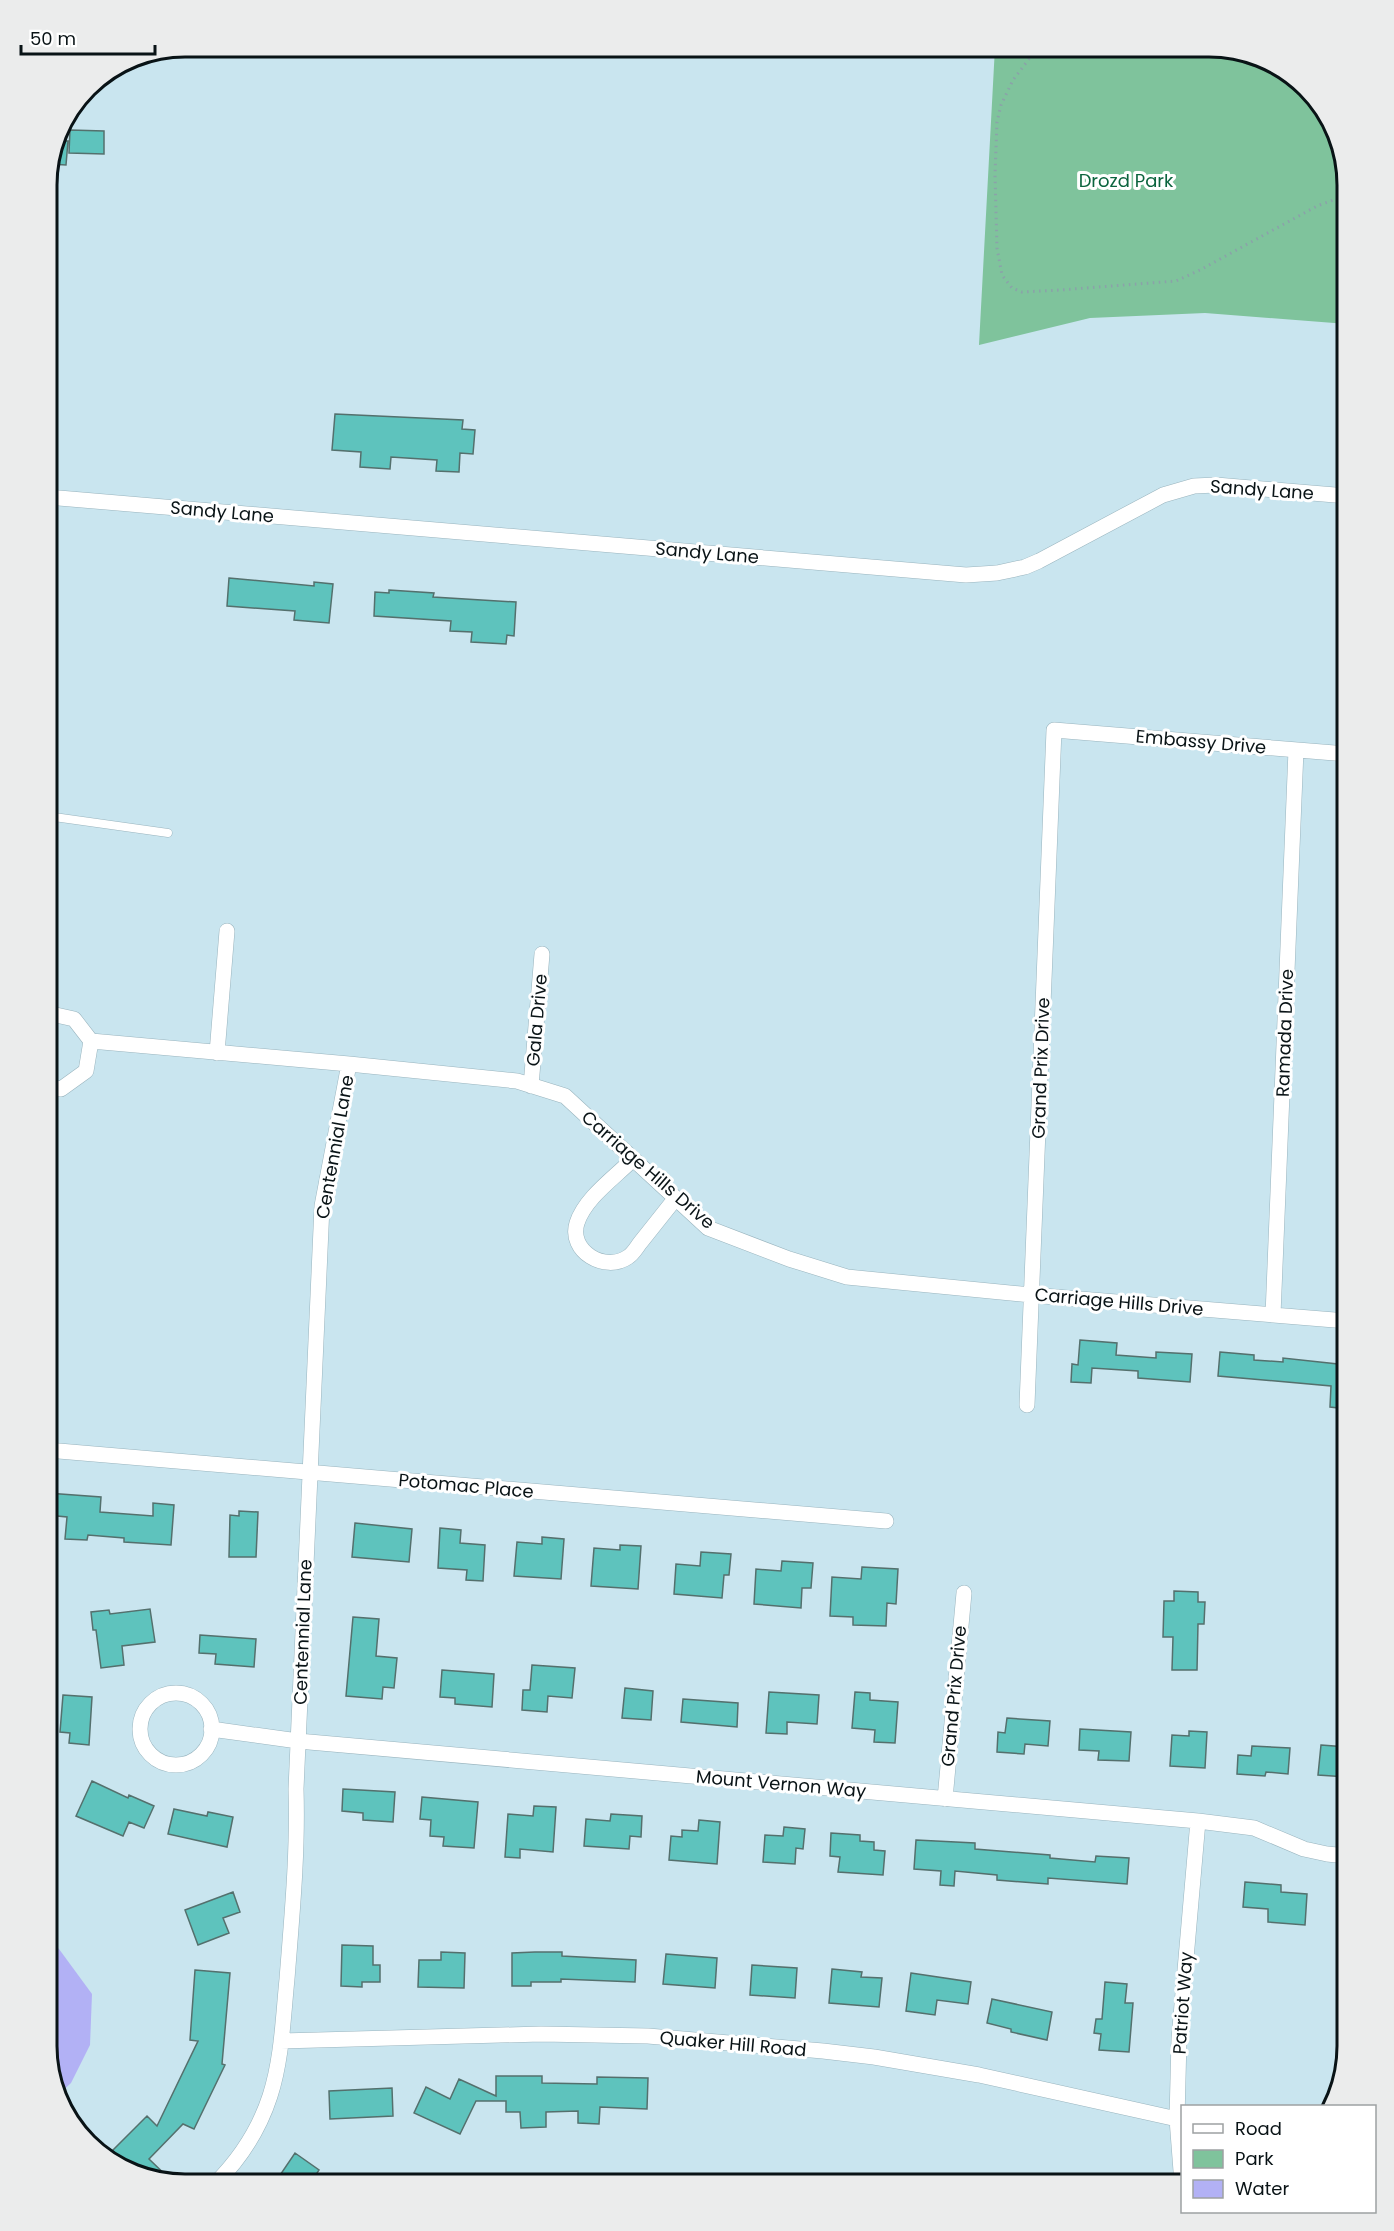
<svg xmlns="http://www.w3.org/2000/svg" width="1394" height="2231" font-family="Poppins,sans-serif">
	<rect width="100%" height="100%" fill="#c9e5ef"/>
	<path fill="#7fc39c" d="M 995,47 L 1218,47 L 1286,70 L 1333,123 L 1347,185 L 1347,324 L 1205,313 L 1090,318 L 979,345 Z"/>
	<path fill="#b2b1f5" d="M 47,1939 L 59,1949 L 92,1994 L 90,2045 L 71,2083 L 58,2095 L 47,2046 Z"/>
	<path fill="#5ec3bd" stroke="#54706d" stroke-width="1.5" d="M 70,130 L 104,131 L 104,154 L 69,153 Z
		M 55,141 L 68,141 L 66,165 L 50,164 Z
		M 335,414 L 463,420 L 462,429 L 475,430 L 473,454 L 460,453 L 459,472 L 436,471 L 437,460 L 391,457 L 390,469 L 360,467 L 361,452 L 332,450 Z
		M 229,578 L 314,586 L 314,582 L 333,584 L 329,623 L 294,620 L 295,611 L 227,606 Z
		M 389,590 L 434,593 L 433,597 L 516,602 L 514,636 L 507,635 L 506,644 L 471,642 L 472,632 L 450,631 L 451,621 L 374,616 L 375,592 L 389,593 Z
		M 1080,1340 L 1117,1343 L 1116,1355 L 1156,1358 L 1156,1352 L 1192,1354 L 1190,1382 L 1138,1378 L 1138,1371 L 1092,1368 L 1091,1383 L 1071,1382 L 1072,1364 L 1078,1365 Z
		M 1220,1352 L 1254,1355 L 1254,1360 L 1283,1362 L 1283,1358 L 1347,1365 L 1347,1409 L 1330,1407 L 1331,1386 L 1218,1376 Z
		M 47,1493 L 101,1497 L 100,1512 L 153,1516 L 153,1503 L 174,1505 L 171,1545 L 124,1542 L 124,1538 L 88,1535 L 87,1540 L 65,1539 L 67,1517 L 47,1515 Z
		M 239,1511 L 258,1512 L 256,1557 L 229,1557 L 230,1515 L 239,1516 Z
		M 355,1523 L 412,1529 L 409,1562 L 352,1557 Z
		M 440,1528 L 461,1530 L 460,1543 L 485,1545 L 483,1581 L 466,1580 L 467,1570 L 438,1568 Z
		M 542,1537 L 564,1539 L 561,1579 L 514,1576 L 517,1542 L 542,1544 Z
		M 620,1545 L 641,1546 L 638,1589 L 591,1586 L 594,1548 L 620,1550 Z
		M 701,1552 L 731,1554 L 729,1575 L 724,1575 L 722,1598 L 674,1594 L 676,1564 L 700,1566 Z
		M 782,1561 L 813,1563 L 811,1588 L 802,1588 L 801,1608 L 754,1604 L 756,1569 L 781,1571 Z
		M 862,1567 L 898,1569 L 896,1604 L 887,1603 L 886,1626 L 853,1625 L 853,1617 L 830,1616 L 832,1577 L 861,1579 Z
		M 1174,1591 L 1198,1592 L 1198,1602 L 1205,1602 L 1204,1624 L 1198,1624 L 1197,1670 L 1172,1670 L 1173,1637 L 1163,1637 L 1164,1601 L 1174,1601 Z
		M 150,1609 L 155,1642 L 122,1646 L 124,1665 L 101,1668 L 96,1630 L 93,1630 L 91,1612 L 109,1610 L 110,1614 Z
		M 353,1617 L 379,1619 L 376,1656 L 397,1658 L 394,1688 L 383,1687 L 382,1699 L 346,1696 Z
		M 200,1635 L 256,1639 L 254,1667 L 215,1664 L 216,1654 L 199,1653 Z
		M 532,1665 L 575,1668 L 572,1698 L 548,1696 L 547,1712 L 522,1710 L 523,1690 L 530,1690 Z
		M 442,1670 L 494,1674 L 492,1707 L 455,1704 L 455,1698 L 440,1697 Z
		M 625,1688 L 653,1691 L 651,1720 L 622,1718 Z
		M 769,1692 L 819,1695 L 817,1724 L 787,1722 L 787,1734 L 766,1733 Z
		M 855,1692 L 870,1693 L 870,1700 L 898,1702 L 895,1743 L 874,1742 L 875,1730 L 852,1728 Z
		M 63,1695 L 92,1697 L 89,1745 L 69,1743 L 70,1733 L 60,1732 Z
		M 683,1699 L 738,1703 L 737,1727 L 681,1722 Z
		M 1007,1718 L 1050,1721 L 1048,1746 L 1025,1744 L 1024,1754 L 997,1752 L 998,1732 L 1005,1733 Z
		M 1080,1729 L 1131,1732 L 1129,1761 L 1098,1760 L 1099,1751 L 1079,1750 Z
		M 1189,1731 L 1207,1732 L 1205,1768 L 1170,1766 L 1172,1735 L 1189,1736 Z
		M 1321,1745 L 1347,1747 L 1347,1777 L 1318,1775 Z
		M 1252,1746 L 1290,1748 L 1288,1774 L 1266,1772 L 1265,1776 L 1237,1774 L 1238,1755 L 1251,1756 Z
		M 92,1781 L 128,1798 L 129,1795 L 154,1806 L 144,1828 L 129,1822 L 123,1836 L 76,1816 Z
		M 343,1789 L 395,1792 L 393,1822 L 363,1820 L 363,1813 L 342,1811 Z
		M 422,1797 L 478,1802 L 474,1848 L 443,1846 L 444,1837 L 430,1836 L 431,1820 L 420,1819 Z
		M 534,1806 L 556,1807 L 553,1852 L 520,1849 L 520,1858 L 505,1857 L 508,1814 L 533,1816 Z
		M 174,1809 L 207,1816 L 208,1812 L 233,1817 L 227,1847 L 168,1834 Z
		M 611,1814 L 642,1816 L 641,1837 L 630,1836 L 629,1849 L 584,1846 L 586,1819 L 610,1821 Z
		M 699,1820 L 720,1822 L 717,1864 L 669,1860 L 671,1836 L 682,1837 L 682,1830 L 698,1831 Z
		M 784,1827 L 805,1829 L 803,1849 L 796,1848 L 795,1864 L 763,1862 L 765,1835 L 783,1836 Z
		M 831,1833 L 860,1835 L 860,1841 L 874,1842 L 874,1850 L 885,1851 L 883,1875 L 838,1872 L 840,1857 L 830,1856 Z
		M 916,1840 L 975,1843 L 975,1849 L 1050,1855 L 1050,1858 L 1095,1862 L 1096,1856 L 1129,1858 L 1127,1884 L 1048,1878 L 1048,1884 L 997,1880 L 997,1875 L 955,1871 L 954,1886 L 940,1885 L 941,1871 L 914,1869 Z
		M 1245,1882 L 1281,1885 L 1281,1892 L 1307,1894 L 1305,1925 L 1268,1922 L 1268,1909 L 1243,1907 Z
		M 233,1892 L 240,1912 L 223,1918 L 229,1933 L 198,1945 L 185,1910 Z
		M 342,1945 L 373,1946 L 373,1965 L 380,1965 L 380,1982 L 362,1982 L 362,1987 L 341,1986 Z
		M 441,1952 L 465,1953 L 464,1988 L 418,1987 L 419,1960 L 441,1960 Z
		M 535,1952 L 562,1952 L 562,1956 L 636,1960 L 635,1982 L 561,1979 L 561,1982 L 531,1982 L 531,1986 L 512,1986 L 512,1953 Z
		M 666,1954 L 717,1958 L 715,1988 L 663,1984 Z
		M 752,1965 L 797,1968 L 795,1998 L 750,1995 Z
		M 832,1969 L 862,1972 L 861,1977 L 882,1978 L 879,2007 L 829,2003 Z
		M 195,1970 L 230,1973 L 222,2064 L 225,2065 L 194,2129 L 183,2124 L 149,2159 L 174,2183 L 130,2169 L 112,2151 L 147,2116 L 157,2126 L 198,2041 L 190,2040 Z
		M 911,1973 L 971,1982 L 968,2004 L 937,2000 L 935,2015 L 906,2011 Z
		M 1105,1982 L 1127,1984 L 1125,2003 L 1133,2003 L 1129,2052 L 1099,2050 L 1101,2034 L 1094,2033 L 1096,2019 L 1102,2019 Z
		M 992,1999 L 1052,2012 L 1047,2040 L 1011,2032 L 1011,2029 L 987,2023 Z
		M 496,2076 L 542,2076 L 542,2083 L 597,2084 L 597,2077 L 648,2078 L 647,2109 L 600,2107 L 599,2124 L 578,2123 L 578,2111 L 546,2112 L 546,2127 L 521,2128 L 520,2112 L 506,2112 L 506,2101 L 476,2101 L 460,2134 L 414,2113 L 426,2087 L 450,2099 L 459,2079 L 496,2096 Z
		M 392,2088 L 393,2116 L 330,2119 L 329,2091 Z
		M 295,2153 L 319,2170 L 310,2184 L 274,2184 Z"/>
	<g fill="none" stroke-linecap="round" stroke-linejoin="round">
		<defs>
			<path id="service" d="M 47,816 L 168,833"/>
			<path id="minor" d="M 47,497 L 966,575 L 997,573 L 1025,567 L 1039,561 L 1163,495 L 1194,486 L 1216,485 L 1347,496
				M 47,1013 L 74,1019 L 91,1041 L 349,1064 L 517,1081 L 565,1096 L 708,1228 L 789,1259 L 847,1277 L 1031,1295 L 1347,1321
				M 217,1053 L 227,931
				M 531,1086 L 542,954
				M 47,1087 L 61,1089 L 86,1071 L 91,1041
				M 632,1160 C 614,1178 585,1198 577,1223 C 568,1251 605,1273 628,1257 C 633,1254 637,1247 640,1243 C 652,1228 664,1213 675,1199
				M 1273,1315 L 1296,750
				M 1027,1405 L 1054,730 L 1347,754
				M 47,1450 L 886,1521
				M140 1729a36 36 0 1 1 72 0a36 36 0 1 1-72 0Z
				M 211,1729 L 298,1741 L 1198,1821 L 1254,1828 L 1304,1849 L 1327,1854 L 1347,1856
				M 945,1799 L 964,1593
				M 281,2041 L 541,2034 L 648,2036 L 823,2051 L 874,2057 L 979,2075 L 1177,2119
				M 215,2184 C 240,2159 259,2130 270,2096 C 282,2059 283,2018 287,1979 C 292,1915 298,1853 296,1789 L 322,1206 L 349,1064
				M 1182,2184 L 1177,2119 L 1179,2039 L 1198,1821"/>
		</defs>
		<use href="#service" stroke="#99b4be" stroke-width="9"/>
		<use href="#minor" stroke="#99b4be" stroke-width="16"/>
		<path stroke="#8ba2a9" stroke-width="3" stroke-dasharray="1.5 4.5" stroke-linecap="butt" d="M 1043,47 L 1032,55 L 1013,80 L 1001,105 L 997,122 L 995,175 L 997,248 L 1002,275 L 1012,288 L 1022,292 L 1060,290 L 1176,281 L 1200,270 L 1317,206 L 1347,195"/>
		<use href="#service" stroke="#fff" stroke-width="8"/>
		<use href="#minor" stroke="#fff" stroke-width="15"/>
	</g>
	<g text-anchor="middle" stroke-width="6" stroke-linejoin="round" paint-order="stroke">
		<g font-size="18" fill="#0b643e" stroke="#fff">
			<text x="1126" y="187">Drozd Park</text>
		</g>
		<g font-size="18" fill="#091316" stroke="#fff">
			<text transform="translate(1262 490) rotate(4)" y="6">Sandy Lane</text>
			<text transform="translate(222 512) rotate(5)" y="6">Sandy Lane</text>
			<text transform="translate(707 553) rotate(5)" y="6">Sandy Lane</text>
			<text transform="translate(1201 742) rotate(5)" y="6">Embassy Drive</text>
			<text transform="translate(537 1020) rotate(-85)" y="6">Gala Drive</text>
			<text transform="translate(1285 1033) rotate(-88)" y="6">Ramada Drive</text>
			<text transform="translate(1041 1068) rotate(-88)" y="6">Grand Prix Drive</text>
			<text transform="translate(335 1147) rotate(-80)" y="6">Centennial Lane</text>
			<text transform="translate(648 1170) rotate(41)" y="6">Carriage Hills Drive</text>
			<text transform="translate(1119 1302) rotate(5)" y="6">Carriage Hills Drive</text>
			<text transform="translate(466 1486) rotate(5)" y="6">Potomac Place</text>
			<text transform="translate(303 1632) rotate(-88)" y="6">Centennial Lane</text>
			<text transform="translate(954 1696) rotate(-85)" y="6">Grand Prix Drive</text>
			<text transform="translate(781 1784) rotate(5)" y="6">Mount Vernon Way</text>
			<text transform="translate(1183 2003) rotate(-86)" y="6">Patriot Way</text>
			<text transform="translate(733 2044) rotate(5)" y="6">Quaker Hill Road</text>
		</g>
	</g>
	<path d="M0 0H1394V2231H0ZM185 57H1209A128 128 0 0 1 1337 185V2046A128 128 0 0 1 1209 2174H185A128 128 0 0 1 57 2046V185A128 128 0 0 1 185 57Z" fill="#ebecec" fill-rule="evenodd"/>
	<path fill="none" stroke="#091316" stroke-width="3" d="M185 57H1209A128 128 0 0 1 1337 185V2046A128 128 0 0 1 1209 2174H185A128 128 0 0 1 57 2046V185A128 128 0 0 1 185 57Z"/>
	<rect x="1181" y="2105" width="195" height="108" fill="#ffffff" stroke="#9da1a2" stroke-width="1.5"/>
	<rect x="1193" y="2124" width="30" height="9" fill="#ffffff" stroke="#9da1a2" stroke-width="1.5"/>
	<text x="1235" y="2135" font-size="18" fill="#091316">Road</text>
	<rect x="1193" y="2150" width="30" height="18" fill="#7fc39c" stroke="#9da1a2" stroke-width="1.5"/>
	<text x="1235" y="2165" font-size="18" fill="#091316">Park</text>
	<rect x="1193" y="2180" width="30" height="18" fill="#b2b1f5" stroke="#9da1a2" stroke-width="1.5"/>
	<text x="1235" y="2195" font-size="18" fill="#091316">Water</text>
	<path d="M21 45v9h134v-9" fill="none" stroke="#091316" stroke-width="3"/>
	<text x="30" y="45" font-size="18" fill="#091316" stroke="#ffffff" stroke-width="4.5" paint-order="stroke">50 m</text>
</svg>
